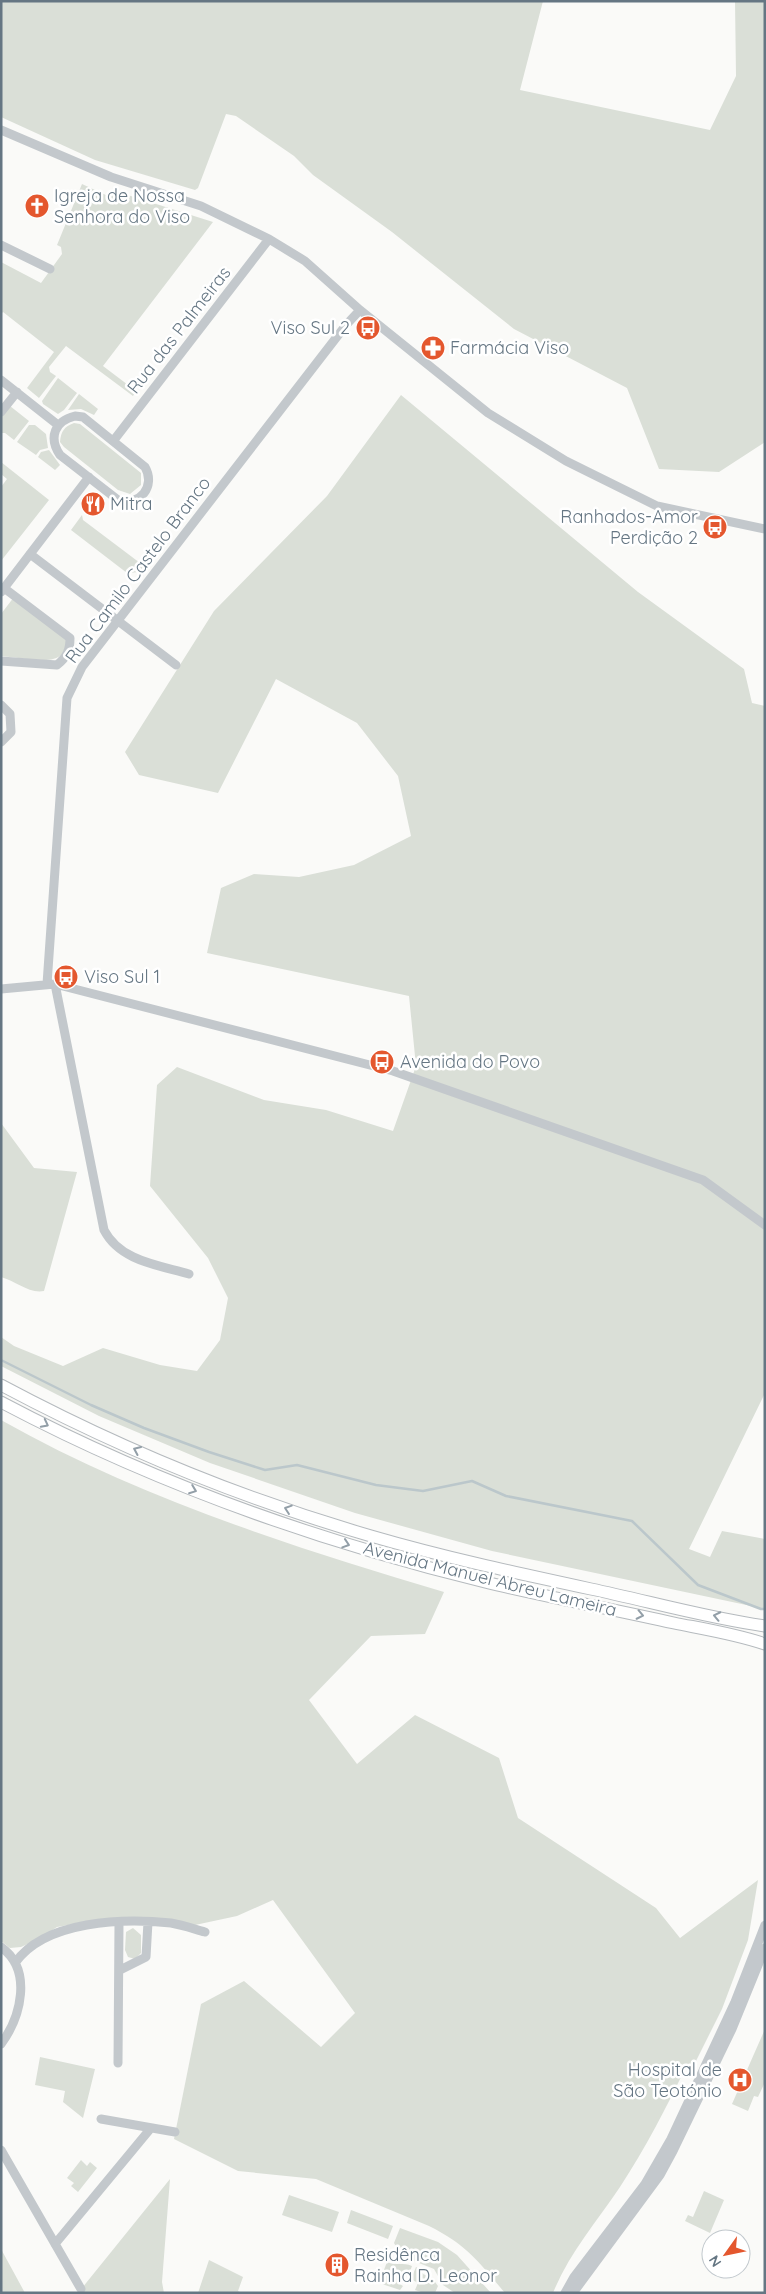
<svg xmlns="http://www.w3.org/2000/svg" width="766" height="2294" font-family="Quicksand,sans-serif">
	<rect width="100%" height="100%" fill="#fafaf8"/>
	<path fill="#dadfd7" d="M 1,1 L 543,1 L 520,90 L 710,130 L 736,76 L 735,1 L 765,1 L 765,442 L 719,472 L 659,469 L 627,388 L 514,329 L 392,232 L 313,175 L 294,156 L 236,116 L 226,114 L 198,188 L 195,190 L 95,160 L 1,117 Z
		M 82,184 L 108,196 L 115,191 L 213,222 L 103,366 L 136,391 L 133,396 L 66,346 L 49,367 L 50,372 L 56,376 L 39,398 L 27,388 L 54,352 L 3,312 L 1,314 L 1,262 L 41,283 L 62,254 L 61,247 L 57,245 Z
		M 58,378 L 77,393 L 64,410 L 58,414 L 43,404 L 42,401 Z
		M 79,394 L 98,409 L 94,415 L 81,409 L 68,410 Z
		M 401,395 L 638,592 L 744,669 L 752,703 L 765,706 L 765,1393 L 689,1549 L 710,1557 L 722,1531 L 765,1539 L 765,1609 L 492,1551 L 355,1513 L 210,1463 L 99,1416 L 1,1366 L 1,1337 L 14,1346 L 63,1366 L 103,1348 L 160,1365 L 197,1371 L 220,1340 L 228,1298 L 208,1258 L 150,1186 L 157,1085 L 177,1067 L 264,1100 L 326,1110 L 393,1131 L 416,1066 L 409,996 L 207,953 L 221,888 L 254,874 L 299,877 L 354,865 L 411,836 L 398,776 L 357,723 L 276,679 L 218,793 L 139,775 L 125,752 L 214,611 L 327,496 Z
		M 10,406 L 29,421 L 14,440 L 5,433 L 1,433 L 1,417 Z
		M 74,423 L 80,424 L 141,473 L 141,485 L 130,494 L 118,490 L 64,447 L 60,442 C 61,431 64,427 74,423 Z
		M 29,425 L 35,425 L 46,434 L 48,448 L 40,450 L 36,455 L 17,442 Z
		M 49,450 L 60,465 L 55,470 L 38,457 L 41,452 Z
		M 1,462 L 49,500 L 1,561 L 1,487 L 7,479 L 1,474 Z
		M 82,515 L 83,520 L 144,566 L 139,572 L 127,573 L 71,530 Z
		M 14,597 L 66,637 C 67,646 64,657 53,659 C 43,662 13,657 1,656 L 1,614 Z
		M 1,1123 L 34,1168 L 77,1172 L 44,1291 C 29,1294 16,1281 1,1277 Z
		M 1,1420 C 139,1498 293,1547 444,1592 L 425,1634 L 371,1636 L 309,1700 L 357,1764 L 415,1715 L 499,1758 L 518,1818 L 656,1908 L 680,1938 L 758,1880 L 748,1940 L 722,2009 L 692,2069 L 686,2067 C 666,2108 645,2149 620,2187 C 597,2221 568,2255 553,2293 L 505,2293 C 478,2261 467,2245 429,2226 L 316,2179 L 238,2171 L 174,2139 L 201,2004 L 244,1981 L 321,2047 L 355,2013 L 273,1900 L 237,1916 L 195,1925 L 161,1918 L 91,1921 L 57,1927 L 41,1938 L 21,1947 L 10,1948 L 1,1941 Z
		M 133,1928 L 141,1935 L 141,1953 L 135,1959 L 128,1957 L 125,1950 L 126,1932 Z
		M 765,2029 L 765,2082 L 758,2097 L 754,2096 L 748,2111 L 732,2104 Z
		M 40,2057 L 95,2069 L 83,2118 L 63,2102 L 65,2091 L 35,2085 Z
		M 81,2160 L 87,2166 L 90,2162 L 97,2168 L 78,2192 L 71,2186 L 74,2183 L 67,2178 Z
		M 170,2179 L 162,2282 L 164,2293 L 78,2293 Z
		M 704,2191 L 724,2200 L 710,2233 L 685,2221 L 688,2215 L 693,2217 Z
		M 289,2195 L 339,2212 L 332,2232 L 282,2215 Z
		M 351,2210 L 393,2226 L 388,2239 L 347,2223 Z
		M 400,2228 L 438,2242 L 457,2255 L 491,2293 L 455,2293 L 443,2285 L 434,2269 L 414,2261 L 409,2253 L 397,2248 L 394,2243 Z
		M 1,2249 L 25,2293 L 1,2293 Z
		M 209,2260 L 243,2277 L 238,2291 L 242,2293 L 198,2293 Z
		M 387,2262 C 396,2266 403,2262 412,2266 L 409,2274 L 402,2272 L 398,2283 L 403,2286 L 400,2290 L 379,2283 Z
		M 416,2267 L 421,2270 L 423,2274 L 432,2278 L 438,2286 L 435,2293 L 424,2293 L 415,2290 L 418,2283 L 411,2279 Z"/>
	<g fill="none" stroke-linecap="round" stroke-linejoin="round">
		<path stroke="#bbc7cb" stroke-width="2.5" d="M 1,1360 L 91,1405 L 144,1428 L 209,1452 L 265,1470 L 297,1465 L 376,1485 L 423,1491 L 472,1481 L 506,1496 L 632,1521 L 698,1585 L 761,1609 L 765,1609"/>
		<defs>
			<path id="major" d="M 1,1385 C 119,1448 243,1499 371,1536 C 443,1557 517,1573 591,1589 C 648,1601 707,1618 765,1626
				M 1,1402 C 154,1483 317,1541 485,1582 C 548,1597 611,1609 674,1623 C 704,1629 736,1634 765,1644"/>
		</defs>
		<use href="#major" stroke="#b5babe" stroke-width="13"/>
		<path stroke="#c3c8cc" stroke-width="9" d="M 1,130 L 111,177 L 201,206 L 269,239 L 305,261 L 360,310 L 488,413 L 566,461 L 657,506 L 765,529
			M 1,245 L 50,269
			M 1,380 L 58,425
			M 1,412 L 17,392
			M 75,416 L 83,417 L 145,467 C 156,486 140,507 118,500 L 60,455 C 48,437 55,421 75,416 Z
			M 114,440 L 269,239
			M 30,554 L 176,665
			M 1,592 L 89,477
			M 1,661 L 57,665 C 67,657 70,650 70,638 L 4,588
			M 1,705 L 10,714 L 11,732 L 1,742
			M 47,984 L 67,698 L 82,667 L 346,325 L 360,310
			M 55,984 L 104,1230 C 120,1261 158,1265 189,1274
			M 1,989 L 55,984 L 393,1071 L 703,1180 L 765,1225
			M 1,1947 C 33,1970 21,2017 1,2044
			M 15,1963 C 45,1920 124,1918 171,1923 C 183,1925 194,1929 205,1932
			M 120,1970 L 146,1957 L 148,1922
			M 118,2063 L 119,1923
			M 101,2119 L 175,2132
			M 1,2150 L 81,2289
			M 55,2244 L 151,2128
			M 565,2293 L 574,2277 L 645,2184 L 671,2139 L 735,2002 L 765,1925
			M 573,2293 L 660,2175 L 673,2151 L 732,2029 L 765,1948"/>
		<use href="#major" stroke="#fff" stroke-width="11"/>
	</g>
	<defs><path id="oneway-chevron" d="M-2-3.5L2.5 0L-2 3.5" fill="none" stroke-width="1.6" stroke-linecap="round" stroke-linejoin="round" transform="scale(1.25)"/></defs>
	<g stroke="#939fa8">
		<use href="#oneway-chevron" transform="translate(45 1424) rotate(27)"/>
		<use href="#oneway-chevron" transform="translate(137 1450) rotate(-156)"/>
		<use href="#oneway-chevron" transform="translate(193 1490) rotate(21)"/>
		<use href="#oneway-chevron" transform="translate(288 1509) rotate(-161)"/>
		<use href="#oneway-chevron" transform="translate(346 1544) rotate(18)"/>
		<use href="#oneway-chevron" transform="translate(640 1615) rotate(12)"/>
		<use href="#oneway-chevron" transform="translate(717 1616) rotate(-168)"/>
	</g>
	<defs>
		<symbol id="church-disc" viewBox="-11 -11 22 22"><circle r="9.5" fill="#e4572e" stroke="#fff"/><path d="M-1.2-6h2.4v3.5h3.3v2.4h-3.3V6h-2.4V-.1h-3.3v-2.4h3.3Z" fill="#fff"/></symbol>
		<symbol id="bus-disc" viewBox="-11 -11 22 22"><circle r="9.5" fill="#e4572e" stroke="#fff"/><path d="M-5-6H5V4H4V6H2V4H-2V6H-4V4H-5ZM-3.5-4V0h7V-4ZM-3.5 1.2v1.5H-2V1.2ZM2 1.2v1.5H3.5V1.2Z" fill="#fff"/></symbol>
		<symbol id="pharmacy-disc" viewBox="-11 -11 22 22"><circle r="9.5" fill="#e4572e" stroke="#fff"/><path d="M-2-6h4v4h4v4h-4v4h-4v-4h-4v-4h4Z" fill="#fff"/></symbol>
		<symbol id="restaurant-disc" viewBox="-11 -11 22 22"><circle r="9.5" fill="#e4572e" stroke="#fff"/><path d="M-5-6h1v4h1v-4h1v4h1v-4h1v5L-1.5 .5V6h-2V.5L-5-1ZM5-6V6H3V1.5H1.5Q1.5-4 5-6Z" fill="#fff"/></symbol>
		<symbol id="hospital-disc" viewBox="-11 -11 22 22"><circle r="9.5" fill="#e4572e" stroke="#fff"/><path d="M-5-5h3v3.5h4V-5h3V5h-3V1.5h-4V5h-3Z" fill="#fff"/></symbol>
		<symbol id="building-disc" viewBox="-11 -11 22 22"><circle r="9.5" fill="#e4572e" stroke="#fff"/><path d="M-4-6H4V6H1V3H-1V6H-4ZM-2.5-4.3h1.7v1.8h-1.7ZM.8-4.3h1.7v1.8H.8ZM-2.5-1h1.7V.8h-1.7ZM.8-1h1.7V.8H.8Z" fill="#fff"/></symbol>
	</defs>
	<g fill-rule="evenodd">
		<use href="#church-disc" x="23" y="192" width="28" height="28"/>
		<use href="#bus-disc" x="354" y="314" width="28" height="28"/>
		<use href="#pharmacy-disc" x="419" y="334" width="28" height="28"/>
		<use href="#restaurant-disc" x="79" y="490" width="28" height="28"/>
		<use href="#bus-disc" x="701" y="513" width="28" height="28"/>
		<use href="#bus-disc" x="52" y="963" width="28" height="28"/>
		<use href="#bus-disc" x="368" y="1048" width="28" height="28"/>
		<use href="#hospital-disc" x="726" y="2066" width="28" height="28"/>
		<use href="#building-disc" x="323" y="2251" width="28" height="28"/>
	</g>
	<g text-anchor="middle" stroke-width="5" stroke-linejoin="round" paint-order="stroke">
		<g font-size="18" fill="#657683" stroke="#fff" text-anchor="start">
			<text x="54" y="202">Igreja de Nossa<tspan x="54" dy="21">Senhora do Viso</tspan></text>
			<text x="350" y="334" text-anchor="end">Viso Sul 2</text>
			<text x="450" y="354">Farmácia Viso</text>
			<text x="110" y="510">Mitra</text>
			<text x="698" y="523" text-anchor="end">Ranhados-Amor<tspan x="698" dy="21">Perdição 2</tspan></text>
			<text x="84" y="983">Viso Sul 1</text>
			<text x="400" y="1068">Avenida do Povo</text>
			<text x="722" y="2076" text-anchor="end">Hospital de<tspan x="722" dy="21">São Teotónio</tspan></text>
			<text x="354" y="2261">Residênca<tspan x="354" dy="21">Rainha D. Leonor</tspan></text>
		</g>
		<g font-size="18" fill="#657683" stroke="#fff">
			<text transform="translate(179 330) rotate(-52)" y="6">Rua das Palmeiras</text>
			<text transform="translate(138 570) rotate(-53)" y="6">Rua Camilo Castelo Branco</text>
			<text transform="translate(490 1579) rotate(14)" y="6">Avenida Manuel Abreu Lameira</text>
		</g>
	</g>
	<rect width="766" height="2294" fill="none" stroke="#657683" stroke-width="5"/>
	<g transform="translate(726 2254) rotate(237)"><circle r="24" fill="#ffffff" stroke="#c1c8cd"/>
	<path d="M0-4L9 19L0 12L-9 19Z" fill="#e4572e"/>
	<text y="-8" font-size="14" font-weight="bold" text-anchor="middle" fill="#657683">N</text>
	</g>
</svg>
